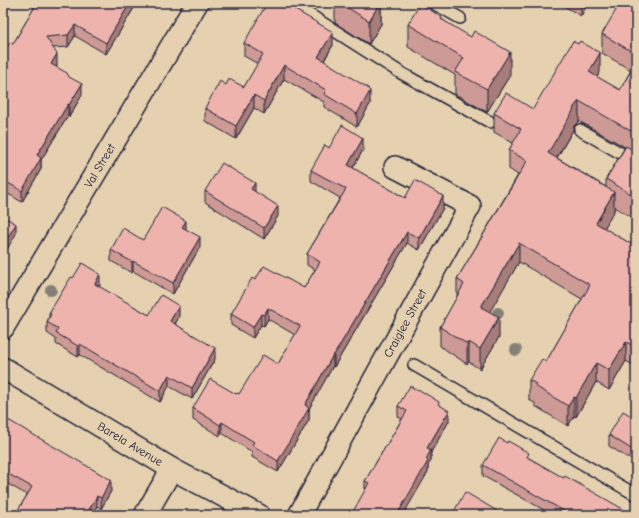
<svg xmlns="http://www.w3.org/2000/svg" width="639" height="518" font-family="'Comic Neue',sans-serif">
	<rect width="100%" height="100%" fill="#e5d1b0"/>
	<filter id="ink" filterUnits="userSpaceOnUse"><feTurbulence type="fractalNoise" baseFrequency=".025" numOctaves="2"/><feDisplacementMap in="SourceGraphic" scale="8" xChannelSelector="R" yChannelSelector="G"/><feConvolveMatrix kernelMatrix="1 2 1 2 8 2 1 2 1" color-interpolation-filters="sRGB"/></filter>
	<g filter="url(#ink)">
		<g fill="none" stroke-linecap="round" stroke-linejoin="round">
			<defs>
				<path id="lane" d="M 291,3 L 401,73 L 490,122
					M 433,3 L 460,18
					M 580,130 L 636,162
					M 414,365 L 636,495"/>
				<g id="street">
					<path id="s1" d="M 3,328 L 197,3"/>
					<path id="s2" d="M 3,368 L 172,469 L 259,515"/>
					<path d="M 145,515 L 172,469"/>
					<path id="s3" d="M 299,515 L 470,206 L 395,167"/>
				</g>
			</defs>
			<use href="#lane" stroke="#22223b" stroke-width="14"/>
			<use href="#street" stroke="#22223b" stroke-width="24"/>
			<use href="#lane" stroke="#e5d1b0" stroke-width="11"/>
			<use href="#street" stroke="#e5d1b0" stroke-width="21"/>
		</g>
		<g fill="#858077">
			<circle cx="51" cy="290" r="6"/>
			<circle cx="498" cy="313" r="6"/>
			<circle cx="516" cy="350" r="6"/>
		</g>
		<path fill="#ce9a95" stroke="#22223b" fill-rule="evenodd" d="M 34,3 L 137,3 L 106,54 L 75,36 L 68,47 L 53,48 L 57,66 L 56,67 L 69,77 L 82,95 L 69,117 L 68,116 L 41,160 L 41,169 L 22,202 L 3,191 L 3,54 L 13,44 L 34,8 Z
			M 296,3 L 296,10 L 333,45 L 324,61 L 368,90 L 370,104 L 357,127 L 324,107 L 324,102 L 284,79 L 264,114 L 254,108 L 236,139 L 205,121 L 205,108 L 226,85 L 244,87 L 258,64 L 244,56 L 244,43 Z
			M 335,3 L 381,3 L 381,24 L 369,44 L 335,23 Z
			M 559,3 L 588,3 L 581,16 Z
			M 636,3 L 636,220 L 614,207 L 614,211 L 604,228 L 631,244 L 636,241 L 636,367 L 626,361 L 609,390 L 596,382 L 576,417 L 574,416 L 568,426 L 535,406 L 535,403 L 529,400 L 529,380 L 546,362 L 582,299 L 519,262 L 489,312 L 499,337 L 480,369 L 469,362 L 467,364 L 440,346 L 440,327 L 457,297 L 457,279 L 518,175 L 509,169 L 509,150 L 513,143 L 494,132 L 494,113 L 533,109 L 600,72 L 597,77 L 620,90 L 631,70 L 602,53 L 602,34 ZM 579,121 L 625,147 L 606,179 L 606,187 L 557,158 L 573,130 L 574,126 Z
			M 442,19 L 510,75 L 487,112 L 455,94 L 455,75 L 408,47 L 408,24 Z
			M 329,148 L 363,150 L 353,168 L 405,198 L 443,208 L 419,250 L 407,243 L 334,367 L 333,366 L 309,408 L 309,420 L 278,472 L 252,457 L 252,452 L 222,433 L 220,436 L 193,420 L 193,408 L 239,394 L 278,364 L 295,335 L 268,319 L 264,326 L 261,325 L 253,338 L 231,325 L 231,314 L 255,280 L 304,288 L 315,270 L 307,265 L 307,254 L 340,198 L 311,181 L 311,170 Z
			M 205,191 L 255,192 L 278,216 L 264,239 L 205,202 Z
			M 186,229 L 200,247 L 173,294 L 133,271 L 132,273 L 111,261 L 111,250 L 143,240 Z
			M 73,278 L 100,285 L 99,287 L 149,315 L 179,317 L 175,324 L 215,359 L 192,399 L 169,386 L 160,402 L 80,355 L 78,357 L 56,344 L 56,339 L 47,333 L 47,322 L 49,317 L 49,313 Z
			M 439,405 L 449,421 L 431,452 L 431,461 L 428,465 L 428,472 L 365,490 L 365,481 L 402,419 L 398,417 L 398,406 Z
			M 3,417 L 111,491 L 101,509 L 97,506 L 92,515 L 15,515 L 27,495 L 3,481 Z
			M 636,419 L 636,463 L 609,446 L 609,435 Z
			M 529,458 L 623,513 L 626,515 L 553,515 L 483,476 L 483,465 Z"/>
		<path fill="#a77d79" stroke="#22223b" d="M 130,3 L 137,3 L 106,54 L 106,43 Z
			M 295,3 L 296,3 L 296,14 L 292,8 Z
			M 380,3 L 381,3 L 381,24 L 369,44 L 369,21 Z
			M 582,3 L 588,3 L 581,16 L 581,5 Z
			M 75,25 L 75,36 L 68,47 L 68,35 Z
			M 333,32 L 333,45 L 318,70 L 318,57 Z
			M 510,52 L 510,75 L 487,112 L 487,89 Z
			M 600,53 L 600,72 L 589,91 L 589,72 Z
			M 57,54 L 57,66 L 51,75 L 51,64 Z
			M 284,65 L 284,79 L 264,114 L 264,101 Z
			M 82,84 L 82,95 L 69,117 L 69,105 Z
			M 368,88 L 368,94 L 370,91 L 370,104 L 357,127 L 357,114 Z
			M 254,95 L 254,108 L 236,139 L 236,126 Z
			M 579,101 L 579,121 L 574,126 L 573,130 L 548,172 L 548,153 L 574,107 Z
			M 68,104 L 68,116 L 41,160 L 41,169 L 22,202 L 22,191 L 37,155 Z
			M 363,138 L 363,150 L 348,176 L 348,165 Z
			M 255,183 L 255,193 L 251,189 Z
			M 614,192 L 614,211 L 596,243 L 596,223 Z
			M 443,196 L 443,208 L 419,250 L 419,238 Z
			M 278,206 L 278,216 L 264,239 L 264,228 Z
			M 186,221 L 186,232 L 182,227 Z
			M 16,224 L 16,234 L 3,256 L 3,245 Z
			M 407,232 L 407,243 L 334,367 L 334,355 Z
			M 200,237 L 200,247 L 173,294 L 173,283 Z
			M 519,243 L 519,262 L 481,327 L 481,307 Z
			M 133,261 L 133,271 L 132,273 L 132,262 Z
			M 100,274 L 100,285 L 95,295 L 95,284 Z
			M 179,306 L 179,317 L 170,332 L 170,321 Z
			M 268,308 L 268,319 L 264,326 L 264,315 Z
			M 261,314 L 261,325 L 253,338 L 253,327 Z
			M 499,317 L 499,337 L 480,369 L 480,349 Z
			M 469,342 L 469,362 L 467,364 L 467,344 Z
			M 626,342 L 626,361 L 609,390 L 609,370 Z
			M 80,344 L 80,355 L 78,357 L 78,346 Z
			M 215,348 L 215,359 L 192,399 L 192,388 Z
			M 333,355 L 333,366 L 308,411 L 309,408 L 309,420 L 278,472 L 278,461 L 305,405 Z
			M 596,363 L 596,382 L 576,417 L 576,398 Z
			M 169,375 L 169,386 L 160,402 L 160,391 Z
			M 574,397 L 574,416 L 568,426 L 568,406 Z
			M 449,411 L 449,421 L 431,452 L 431,461 L 428,465 L 428,472 L 403,515 L 397,515 L 426,459 L 427,448 Z
			M 222,422 L 222,433 L 220,436 L 220,425 Z
			M 111,480 L 111,491 L 101,509 L 101,498 Z
			M 97,496 L 97,506 L 92,515 L 87,515 L 87,513 Z"/>
		<path fill="#efb3ad" stroke="#22223b" d="M 37,3 L 130,3 L 106,43 L 75,25 L 68,35 L 46,37 L 57,54 L 51,64 L 67,73 L 69,77 L 82,84 L 69,105 L 68,104 L 37,155 L 41,158 L 22,191 L 3,180 L 3,54 L 10,42 L 13,44 Z
			M 267,3 L 295,3 L 292,8 L 333,32 L 318,57 L 368,88 L 368,89 L 370,91 L 357,114 L 324,94 L 326,90 L 284,65 L 264,101 L 254,95 L 236,126 L 205,108 L 220,81 L 226,85 L 229,79 L 244,87 L 263,54 L 244,43 Z
			M 340,3 L 380,3 L 369,21 Z
			M 577,3 L 582,3 L 581,5 Z
			M 620,3 L 636,3 L 636,54 L 602,34 Z
			M 420,4 L 442,17 L 441,19 L 471,37 L 474,31 L 510,52 L 487,89 L 455,72 L 464,58 L 408,24 Z
			M 573,41 L 578,44 L 580,41 L 600,53 L 589,72 L 620,90 L 636,62 L 636,134 L 579,101 L 574,107 L 573,111 L 548,153 L 614,192 L 596,223 L 631,244 L 634,240 L 636,241 L 636,347 L 626,342 L 609,370 L 596,363 L 576,398 L 574,397 L 568,406 L 535,386 L 536,384 L 529,380 L 542,359 L 546,362 L 590,285 L 519,243 L 481,307 L 499,317 L 480,349 L 469,342 L 467,344 L 440,327 L 464,284 L 457,279 L 527,161 L 509,150 L 521,129 L 494,113 L 506,93 L 533,109 Z
			M 342,125 L 363,138 L 348,165 L 405,198 L 415,180 L 443,196 L 419,238 L 407,232 L 334,355 L 333,355 L 305,405 L 309,408 L 278,461 L 252,445 L 254,442 L 222,422 L 220,425 L 193,408 L 210,379 L 236,394 L 237,393 L 239,394 L 263,355 L 278,364 L 300,326 L 268,308 L 264,315 L 261,314 L 253,327 L 231,314 L 252,278 L 255,280 L 264,266 L 304,288 L 320,262 L 307,254 L 346,189 L 311,170 L 325,145 L 329,148 Z
			M 626,146 L 636,152 L 636,197 L 606,179 Z
			M 222,163 L 255,183 L 251,189 L 278,206 L 264,228 L 205,191 Z
			M 162,207 L 186,221 L 182,227 L 200,237 L 173,283 L 133,261 L 132,262 L 111,250 L 123,228 L 143,240 Z
			M 3,216 L 16,224 L 3,245 Z
			M 82,263 L 100,274 L 95,284 L 149,315 L 161,295 L 179,306 L 170,321 L 215,348 L 192,388 L 169,375 L 160,391 L 80,344 L 78,346 L 56,333 L 58,329 L 47,322 L 51,314 L 49,313 L 71,277 L 73,278 Z
			M 410,386 L 417,390 L 418,389 L 439,402 L 438,404 L 449,411 L 427,448 L 431,450 L 426,459 L 428,461 L 397,515 L 351,515 L 369,483 L 365,481 L 407,411 L 398,406 Z
			M 623,411 L 636,419 L 636,452 L 609,435 Z
			M 3,417 L 111,480 L 101,498 L 97,496 L 87,513 L 84,511 L 82,515 L 15,515 L 32,487 L 3,471 Z
			M 499,438 L 507,443 L 508,441 L 529,453 L 527,457 L 564,478 L 565,476 L 623,509 L 621,512 L 626,515 L 571,515 L 483,465 Z
			M 465,492 L 497,511 L 494,515 L 452,515 Z"/>
	</g>
	<g text-anchor="middle" stroke-width="3.5" stroke-linejoin="round" paint-order="stroke">
		<g font-size="12" fill="#22223b" stroke="#e5d1b0">
			<text dy="4" stroke="none"><textPath href="#s1" startOffset="189">Val Street</textPath></text>
			<text dy="4" stroke="none"><textPath href="#s3" startOffset="219">Craiglee Street</textPath></text>
			<text dy="4" stroke="none"><textPath href="#s2" startOffset="148">Barela Avenue</textPath></text>
		</g>
	</g>
	<rect width="639" height="518" fill="none" stroke="#e5d1b0" stroke-width="16"/>
	<rect x="8" y="8" width="623" height="502" fill="none" stroke="#22223b" stroke-width="1.5" filter="url(#ink)"/>
</svg>
